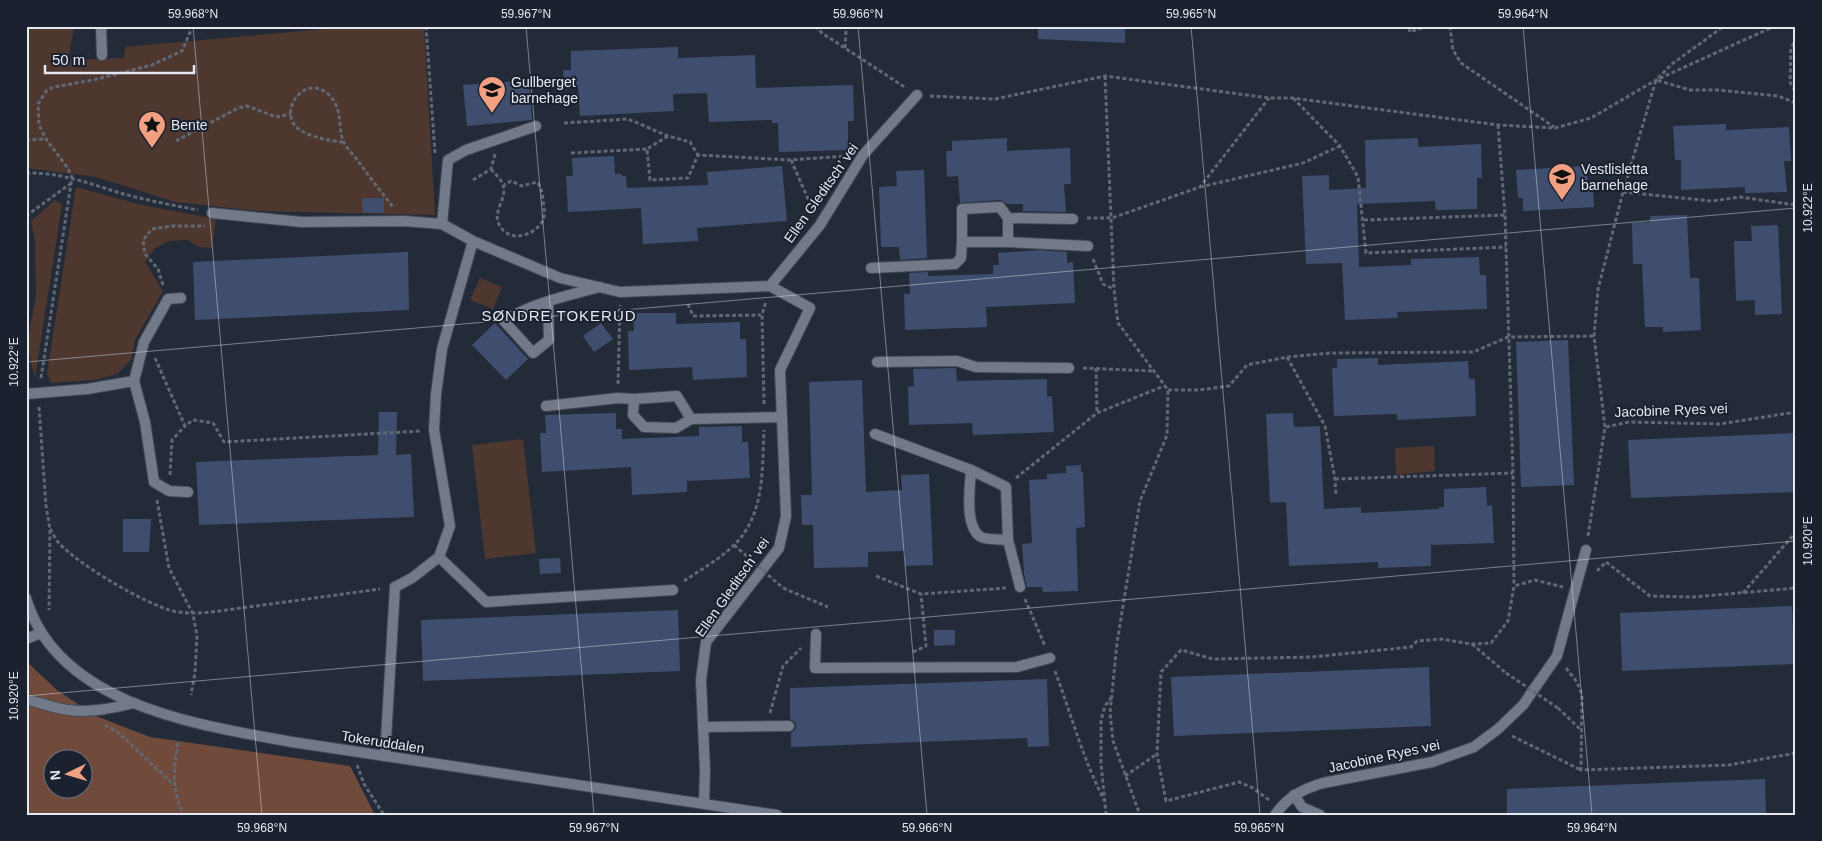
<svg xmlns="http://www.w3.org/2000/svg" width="1822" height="841" font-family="Arial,sans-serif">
	<rect width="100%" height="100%" fill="#242b38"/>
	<path fill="#4d372f" d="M 26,26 L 74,26 L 68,60 L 124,58 L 125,47 L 358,26 L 424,26 L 435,215 L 258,211 L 175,202 L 96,177 L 26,168 Z
		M 76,187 L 142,205 L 216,219 L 212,248 L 199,247 L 188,240 L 169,241 L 155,248 L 145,262 L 163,291 L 135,340 L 131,360 L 117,374 L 95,380 L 51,383 L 47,374 Z
		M 55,200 L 62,205 L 35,378 L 27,344 L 36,295 L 35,241 L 31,221 Z
		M 480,278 L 502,287 L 493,309 L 470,300 Z
		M 523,439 L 536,553 L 485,559 L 472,445 Z
		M 1434,446 L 1435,471 L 1396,475 L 1395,448 Z"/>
	<path fill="#704b3c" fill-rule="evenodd" d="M 26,661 L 58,691 L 96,716 L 150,737 L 350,766 L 375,815 L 26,815 ZM 52,758 L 82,758 L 82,788 L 52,788 Z"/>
	<path fill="#3f4e6e" d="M 1038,26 L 1125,26 L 1125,43 L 1038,39 Z
		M 678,47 L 678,58 L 755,55 L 756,88 L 853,85 L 854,121 L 848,121 L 848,150 L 779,152 L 778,123 L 772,123 L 772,120 L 709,122 L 707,93 L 673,94 L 674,111 L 580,116 L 578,87 L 564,86 L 563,70 L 571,70 L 571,51 Z
		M 529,80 L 532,120 L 467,126 L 463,85 Z
		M 1726,124 L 1726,130 L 1789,127 L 1791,161 L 1784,161 L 1787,192 L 1745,193 L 1745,187 L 1681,190 L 1681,160 L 1675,160 L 1673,126 Z
		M 1007,138 L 1007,151 L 1070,148 L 1071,184 L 1064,184 L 1066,212 L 1023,211 L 1023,204 L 1007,204 L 1000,200 L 960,203 L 958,176 L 947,177 L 946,151 L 952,151 L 952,141 Z
		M 1418,138 L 1418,147 L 1481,144 L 1482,178 L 1477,178 L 1477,209 L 1436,210 L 1435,201 L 1357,204 L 1359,267 L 1411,265 L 1411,259 L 1479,257 L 1480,275 L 1486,275 L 1487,309 L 1397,312 L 1398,318 L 1345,320 L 1342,263 L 1306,264 L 1302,176 L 1329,175 L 1329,190 L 1366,188 L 1365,140 Z
		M 614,156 L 615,174 L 622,174 L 622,176 L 626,176 L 627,188 L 708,185 L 707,172 L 782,166 L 787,221 L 697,228 L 698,241 L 643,244 L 641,208 L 568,212 L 566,176 L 573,176 L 572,158 Z
		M 1587,166 L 1588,185 L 1593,185 L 1594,207 L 1523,211 L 1523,198 L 1518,198 L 1516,170 Z
		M 924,170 L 927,258 L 900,260 L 899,247 L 881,247 L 879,187 L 897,186 L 896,171 Z
		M 362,198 L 384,198 L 384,213 L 363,213 Z
		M 1687,215 L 1690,278 L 1699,278 L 1701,330 L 1663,332 L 1663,327 L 1645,327 L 1642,264 L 1633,264 L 1632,223 L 1650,222 L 1650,216 Z
		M 1778,225 L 1782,314 L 1755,315 L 1755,300 L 1736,301 L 1734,241 L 1752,241 L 1751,226 Z
		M 1040,250 L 1067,252 L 1067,263 L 1073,262 L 1075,303 L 986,307 L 987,327 L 905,330 L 904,294 L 910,294 L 909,273 L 928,272 L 928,276 L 993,274 L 993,265 L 999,265 L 998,253 Z
		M 408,252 L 409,310 L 195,320 L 193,262 Z
		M 633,313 L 676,313 L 676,324 L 740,322 L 740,339 L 746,339 L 747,377 L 693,380 L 692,367 L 629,370 L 628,331 L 634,331 Z
		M 495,323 L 528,359 L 506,380 L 472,345 Z
		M 601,323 L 613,339 L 594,352 L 583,336 Z
		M 1568,340 L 1574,485 L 1521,487 L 1516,342 Z
		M 1378,358 L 1378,365 L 1468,361 L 1469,379 L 1475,379 L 1476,416 L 1397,420 L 1397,414 L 1334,416 L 1332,368 L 1337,368 L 1337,359 Z
		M 956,368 L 957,381 L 1047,379 L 1047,397 L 1052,396 L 1054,432 L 973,435 L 972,423 L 909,425 L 908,387 L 914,386 L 913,369 Z
		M 862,380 L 866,492 L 902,490 L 901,475 L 929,474 L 933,565 L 905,566 L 905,551 L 868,552 L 868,567 L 814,568 L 813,525 L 802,525 L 801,495 L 812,495 L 809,382 Z
		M 379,412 L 397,412 L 396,455 L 411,454 L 414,517 L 199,525 L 196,462 L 378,455 Z
		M 616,413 L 616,429 L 622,429 L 622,439 L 699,436 L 699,427 L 742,426 L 742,442 L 748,442 L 750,478 L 687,481 L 687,492 L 632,495 L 631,467 L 542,472 L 540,433 L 546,433 L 545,415 Z
		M 1293,413 L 1294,427 L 1320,426 L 1324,509 L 1361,507 L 1361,513 L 1439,509 L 1439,507 L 1444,507 L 1444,489 L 1486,487 L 1487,506 L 1492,505 L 1494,543 L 1431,545 L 1431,566 L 1378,568 L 1378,562 L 1289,566 L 1286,502 L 1270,503 L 1266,414 Z
		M 1796,433 L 1796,492 L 1631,498 L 1628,440 Z
		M 1081,465 L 1081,472 L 1083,472 L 1085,527 L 1076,528 L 1078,591 L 1043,592 L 1042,587 L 1027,587 L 1024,573 L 1022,544 L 1032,543 L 1029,480 L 1047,479 L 1047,474 L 1066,473 L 1066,466 Z
		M 123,519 L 151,519 L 149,552 L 123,552 Z
		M 560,558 L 561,573 L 540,574 L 539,559 Z
		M 1792,606 L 1794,664 L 1622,671 L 1620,613 Z
		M 678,610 L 680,671 L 423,681 L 421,620 Z
		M 934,630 L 955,630 L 955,645 L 934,646 Z
		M 1429,667 L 1431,726 L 1174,736 L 1171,677 Z
		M 1047,679 L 1049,746 L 1028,747 L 1027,738 L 791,747 L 791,733 L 795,730 L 796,725 L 795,722 L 790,719 L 790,688 Z
		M 1765,779 L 1766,815 L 1507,815 L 1507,789 Z"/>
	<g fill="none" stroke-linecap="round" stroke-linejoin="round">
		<defs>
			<path id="service" d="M 101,26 L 102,55
				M 442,224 L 448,160 L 466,150 L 536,126
				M 181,298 L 168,299 L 144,342 L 134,381 L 145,422 L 154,482 L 169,491 L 188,492
				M 548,302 L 549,340 L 533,353 L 504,321 C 532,303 567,296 599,287
				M 26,394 L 87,389 L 134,381
				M 26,699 C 40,703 54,708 68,710 C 91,713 113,708 134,703
				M 703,727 L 789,726
				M 385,756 L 395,587
				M 1294,795 L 1302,807 L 1320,815"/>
			<path id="minor" d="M 212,213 L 302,222 L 404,221 L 442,224 L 473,241 L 560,278 L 620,292 L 770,286 L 820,225 L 863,155 L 917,95
				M 1008,218 L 1073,219
				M 962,242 L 962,209 L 1000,207 L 1008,218 L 1008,242
				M 871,268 L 955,264 L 961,258 L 962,242 L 1008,242 L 1088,246
				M 877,362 L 957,361 L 976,367 L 1069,368
				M 634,399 L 633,415 L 644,427 L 676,428 L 691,419 L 782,417
				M 546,406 L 618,398 L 634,399 L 677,396 L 691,419
				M 875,434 L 971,470 L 1006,487 L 1008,540 L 1020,587
				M 971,470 C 970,487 964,527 981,537 C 987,540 1000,539 1008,540
				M 439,557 L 486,602 L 673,590
				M 395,587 L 412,578 L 439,557 L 450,526 L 434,430 L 436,394 L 442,349 L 473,241
				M 816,634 L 815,668 L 1017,667 L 1050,658
				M 704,803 L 705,770 L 701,680 L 706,642 L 779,548 L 786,516 L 780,370 L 810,308 L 770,286
				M 1275,815 C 1287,797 1303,789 1323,783 L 1432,762 L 1474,747 L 1498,729 L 1523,705 L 1557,656 L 1586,550"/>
			<path id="tertiary" d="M 26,598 C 57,705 198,725 292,742 L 777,815
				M 26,639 L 41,633"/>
		</defs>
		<use href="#service" stroke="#434956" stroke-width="12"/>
		<use href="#minor" stroke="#434956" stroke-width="12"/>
		<use href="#tertiary" stroke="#434956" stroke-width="12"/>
		<path stroke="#616873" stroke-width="3" stroke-dasharray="4 2.5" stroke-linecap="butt" d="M 426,26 L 435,153
			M 815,26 L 822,33 L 906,88
			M 1450,26 L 1453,50 L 1461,63 L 1554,127
			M 1409,28 L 1410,32 L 1427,26
			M 1796,37 L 1791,49 L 1790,82 L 1796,93
			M 845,48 L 846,30 L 845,26
			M 1105,76 L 1114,289 L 1118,323 L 1168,390 L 1167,435 L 1140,501 L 1117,643 L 1110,713 L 1113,741 L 1140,815
			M 1658,78 L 1672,64 L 1724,26
			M 930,96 L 995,99 L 1105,76 L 1269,98 L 1292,98 L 1498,125 L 1555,128 L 1591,118 L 1656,80 L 1775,26
			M 1293,98 L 1340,146 L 1358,177 L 1366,253 L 1506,247
			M 564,123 L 628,119 L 668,136 L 690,142 L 698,155
			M 1498,125 L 1505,215 L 1513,473 L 1514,586
			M 668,136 L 647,149 L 650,180 L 688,178 L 698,155 L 791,160 L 845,156
			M 26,140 L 45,139
			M 176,141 L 238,108 L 247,106 L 276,117 L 291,114
			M 343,142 C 330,141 311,137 300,130 C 275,114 305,70 330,96 C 344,111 337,129 344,143 C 347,149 354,155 358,161 C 369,176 381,192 393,207
			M 571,153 L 647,149
			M 791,160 L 812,208
			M 491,169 C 495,174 501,179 503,185 C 508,198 491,212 500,226 C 510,243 533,236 542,222 C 546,216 544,207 543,200 C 542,193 542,188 537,182 L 522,186 L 511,181 L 504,185
			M 26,173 C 59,172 88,183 120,193 C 145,200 172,205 198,210
			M 473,180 L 491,169 L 495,154
			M 1200,187 L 1303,163 L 1340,146
			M 1623,192 L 1712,201 L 1740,197 L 1796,205
			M 26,216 L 70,184
			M 1087,218 L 1112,218 L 1200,187 L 1269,98
			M 1364,220 L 1505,215
			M 1093,259 L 1103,284 L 1114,289
			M 163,285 L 158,269 L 145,254 L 143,240 L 152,229 L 173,226 L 205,226
			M 688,304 L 693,316 L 761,315
			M 1287,357 L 1330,353 L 1473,352 L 1508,337 L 1594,336
			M 155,358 L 185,426 L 193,420 L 213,423 L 224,442 L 421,431
			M 1083,368 L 1152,371
			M 1096,368 L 1097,413
			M 41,378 L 72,177 L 67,167 L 46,139 L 39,125 L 38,104 L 47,90 L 54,87 L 93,80 L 152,65 L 182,51 L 191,30 L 191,26
			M 618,384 L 620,305
			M 1168,390 L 1199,390 L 1229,386 L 1247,365 L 1287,357 L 1325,426 L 1335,479 L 1336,496
			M 764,404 L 762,315 L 766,301
			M 39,407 L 46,506 L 50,529 L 49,610
			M 1606,427 L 1629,422 L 1720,424 L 1796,412
			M 170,475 L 172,440 L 185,426
			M 1016,478 L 1097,413 L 1164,386
			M 1335,479 L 1513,473
			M 157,500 L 169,568 L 193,614 L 197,636 L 195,673 L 191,695
			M 50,529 C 53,533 55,539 58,542 C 77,564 145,604 173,611 C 186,614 199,613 212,612 L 380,589
			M 1588,536 L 1605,427 L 1594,336 L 1598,289 L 1623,192 L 1656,80 L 1690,90 L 1718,90 L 1778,96 L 1796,103
			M 1597,571 L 1606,562 L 1650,596 L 1693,597 L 1796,588
			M 876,576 L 921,594 L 1006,588
			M 684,581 C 700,570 720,559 734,545 C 765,515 762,470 764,430
			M 783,588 L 828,607
			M 1743,593 L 1796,532
			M 1025,599 L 1045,646
			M 1472,644 L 1506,673
			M 913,652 L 926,646 L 921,594
			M 1566,668 L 1577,682 L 1582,695 L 1581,770 L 1729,765 L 1796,753
			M 1055,671 C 1071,714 1083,759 1104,800
			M 1558,708 L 1581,730
			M 770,713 L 783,666 L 801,648
			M 105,725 L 119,733 L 174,785
			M 1512,736 L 1581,770
			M 178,743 C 173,770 172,788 183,815
			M 357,765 L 364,784 L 384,815
			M 1125,776 L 1157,754
			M 1269,800 L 1253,788 L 1239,782 L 1166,801 L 1157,754 L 1161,672 L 1181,650 L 1213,659 L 1312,657 L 1411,647 L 1417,641 L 1441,639 L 1471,644 L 1491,643 L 1508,621 L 1514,586 L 1535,580 L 1563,587
			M 1106,815 L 1101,763 L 1101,720 L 1105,706 L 1111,698"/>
		<use href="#service" stroke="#727988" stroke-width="10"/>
		<use href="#minor" stroke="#727988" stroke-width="10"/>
		<use href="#tertiary" stroke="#727988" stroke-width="10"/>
		<path stroke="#616873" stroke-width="3" stroke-dasharray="4 2.5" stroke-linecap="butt" d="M 734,545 L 783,588
			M 1506,673 L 1558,708"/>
	</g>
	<path fill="none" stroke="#e3e8f1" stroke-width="1" stroke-opacity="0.45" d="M 193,26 L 262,815M 526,26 L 594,815M 858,26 L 927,815M 1191,26 L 1260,815M 1523,26 L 1592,815M 26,29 L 56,26M 26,362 L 1796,208M 26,696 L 1796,541"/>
	<defs>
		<symbol id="school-pin" viewBox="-11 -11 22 30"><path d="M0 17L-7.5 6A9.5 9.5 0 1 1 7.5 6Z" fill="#f2a081" stroke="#1b212e"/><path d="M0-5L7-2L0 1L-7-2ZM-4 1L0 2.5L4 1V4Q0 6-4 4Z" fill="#111"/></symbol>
		<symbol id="sight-pin" viewBox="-11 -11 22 30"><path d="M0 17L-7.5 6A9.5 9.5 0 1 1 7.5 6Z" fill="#f2a081" stroke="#1b212e"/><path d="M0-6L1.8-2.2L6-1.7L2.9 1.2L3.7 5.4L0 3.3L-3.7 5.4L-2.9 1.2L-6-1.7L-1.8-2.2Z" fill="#111"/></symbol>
	</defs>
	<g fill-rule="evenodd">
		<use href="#school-pin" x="476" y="74" width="32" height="43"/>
		<use href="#sight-pin" x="136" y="109" width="32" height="43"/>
		<use href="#school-pin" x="1546" y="161" width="32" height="43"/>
	</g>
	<g text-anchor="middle" stroke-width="4" stroke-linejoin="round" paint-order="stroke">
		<g font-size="14" fill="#e3e8f1" stroke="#1b212e" text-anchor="start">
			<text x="511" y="87">Gullberget<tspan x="511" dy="16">barnehage</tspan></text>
			<text x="171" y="130">Bente</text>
			<text x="1581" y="174">Vestlisletta<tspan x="1581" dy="16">barnehage</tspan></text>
		</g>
		<g font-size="14" fill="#e3e8f1" stroke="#1b212e">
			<text transform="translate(821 193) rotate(-55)" y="5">Ellen Gleditsch’ vei</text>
			<text transform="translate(1671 410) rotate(-2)" y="5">Jacobine Ryes vei</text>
			<text transform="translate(732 587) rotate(-55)" y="5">Ellen Gleditsch’ vei</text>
			<text transform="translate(383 742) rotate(9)" y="5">Tokeruddalen</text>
			<text transform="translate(1384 756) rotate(-12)" y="5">Jacobine Ryes vei</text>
		</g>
		<g font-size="15" letter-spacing="1" fill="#e3e8f1" stroke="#1b212e">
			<text x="559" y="321">SØNDRE TOKERUD</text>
		</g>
	</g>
	<rect width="1822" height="841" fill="none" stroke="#1b212e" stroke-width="55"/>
	<g transform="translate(68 774) rotate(265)"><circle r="24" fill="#1b212e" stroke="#6b717c"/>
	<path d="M0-4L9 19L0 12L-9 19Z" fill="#f2a081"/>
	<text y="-8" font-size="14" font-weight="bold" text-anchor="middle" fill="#e3e8f1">N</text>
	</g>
	<path d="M45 65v8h149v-8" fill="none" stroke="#e3e8f1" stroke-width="2.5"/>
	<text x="52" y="65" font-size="15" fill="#e3e8f1" stroke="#1b212e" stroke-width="4" paint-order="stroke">50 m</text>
	<rect x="28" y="28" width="1766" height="786" fill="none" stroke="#e3e8f1" stroke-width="2"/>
	<g font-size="12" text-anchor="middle" fill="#e3e8f1">
		<text x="193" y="18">59.968°N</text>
		<text x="526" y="18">59.967°N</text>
		<text x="858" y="18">59.966°N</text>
		<text x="1191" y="18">59.965°N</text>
		<text x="1523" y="18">59.964°N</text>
		<text transform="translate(1808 208) rotate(-90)" y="4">10.922°E</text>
		<text transform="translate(14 362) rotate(-90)" y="4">10.922°E</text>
		<text transform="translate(1808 541) rotate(-90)" y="4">10.920°E</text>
		<text transform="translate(14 696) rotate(-90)" y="4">10.920°E</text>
		<text x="262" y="832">59.968°N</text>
		<text x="594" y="832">59.967°N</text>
		<text x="927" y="832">59.966°N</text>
		<text x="1259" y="832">59.965°N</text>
		<text x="1592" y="832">59.964°N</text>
	</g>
</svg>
